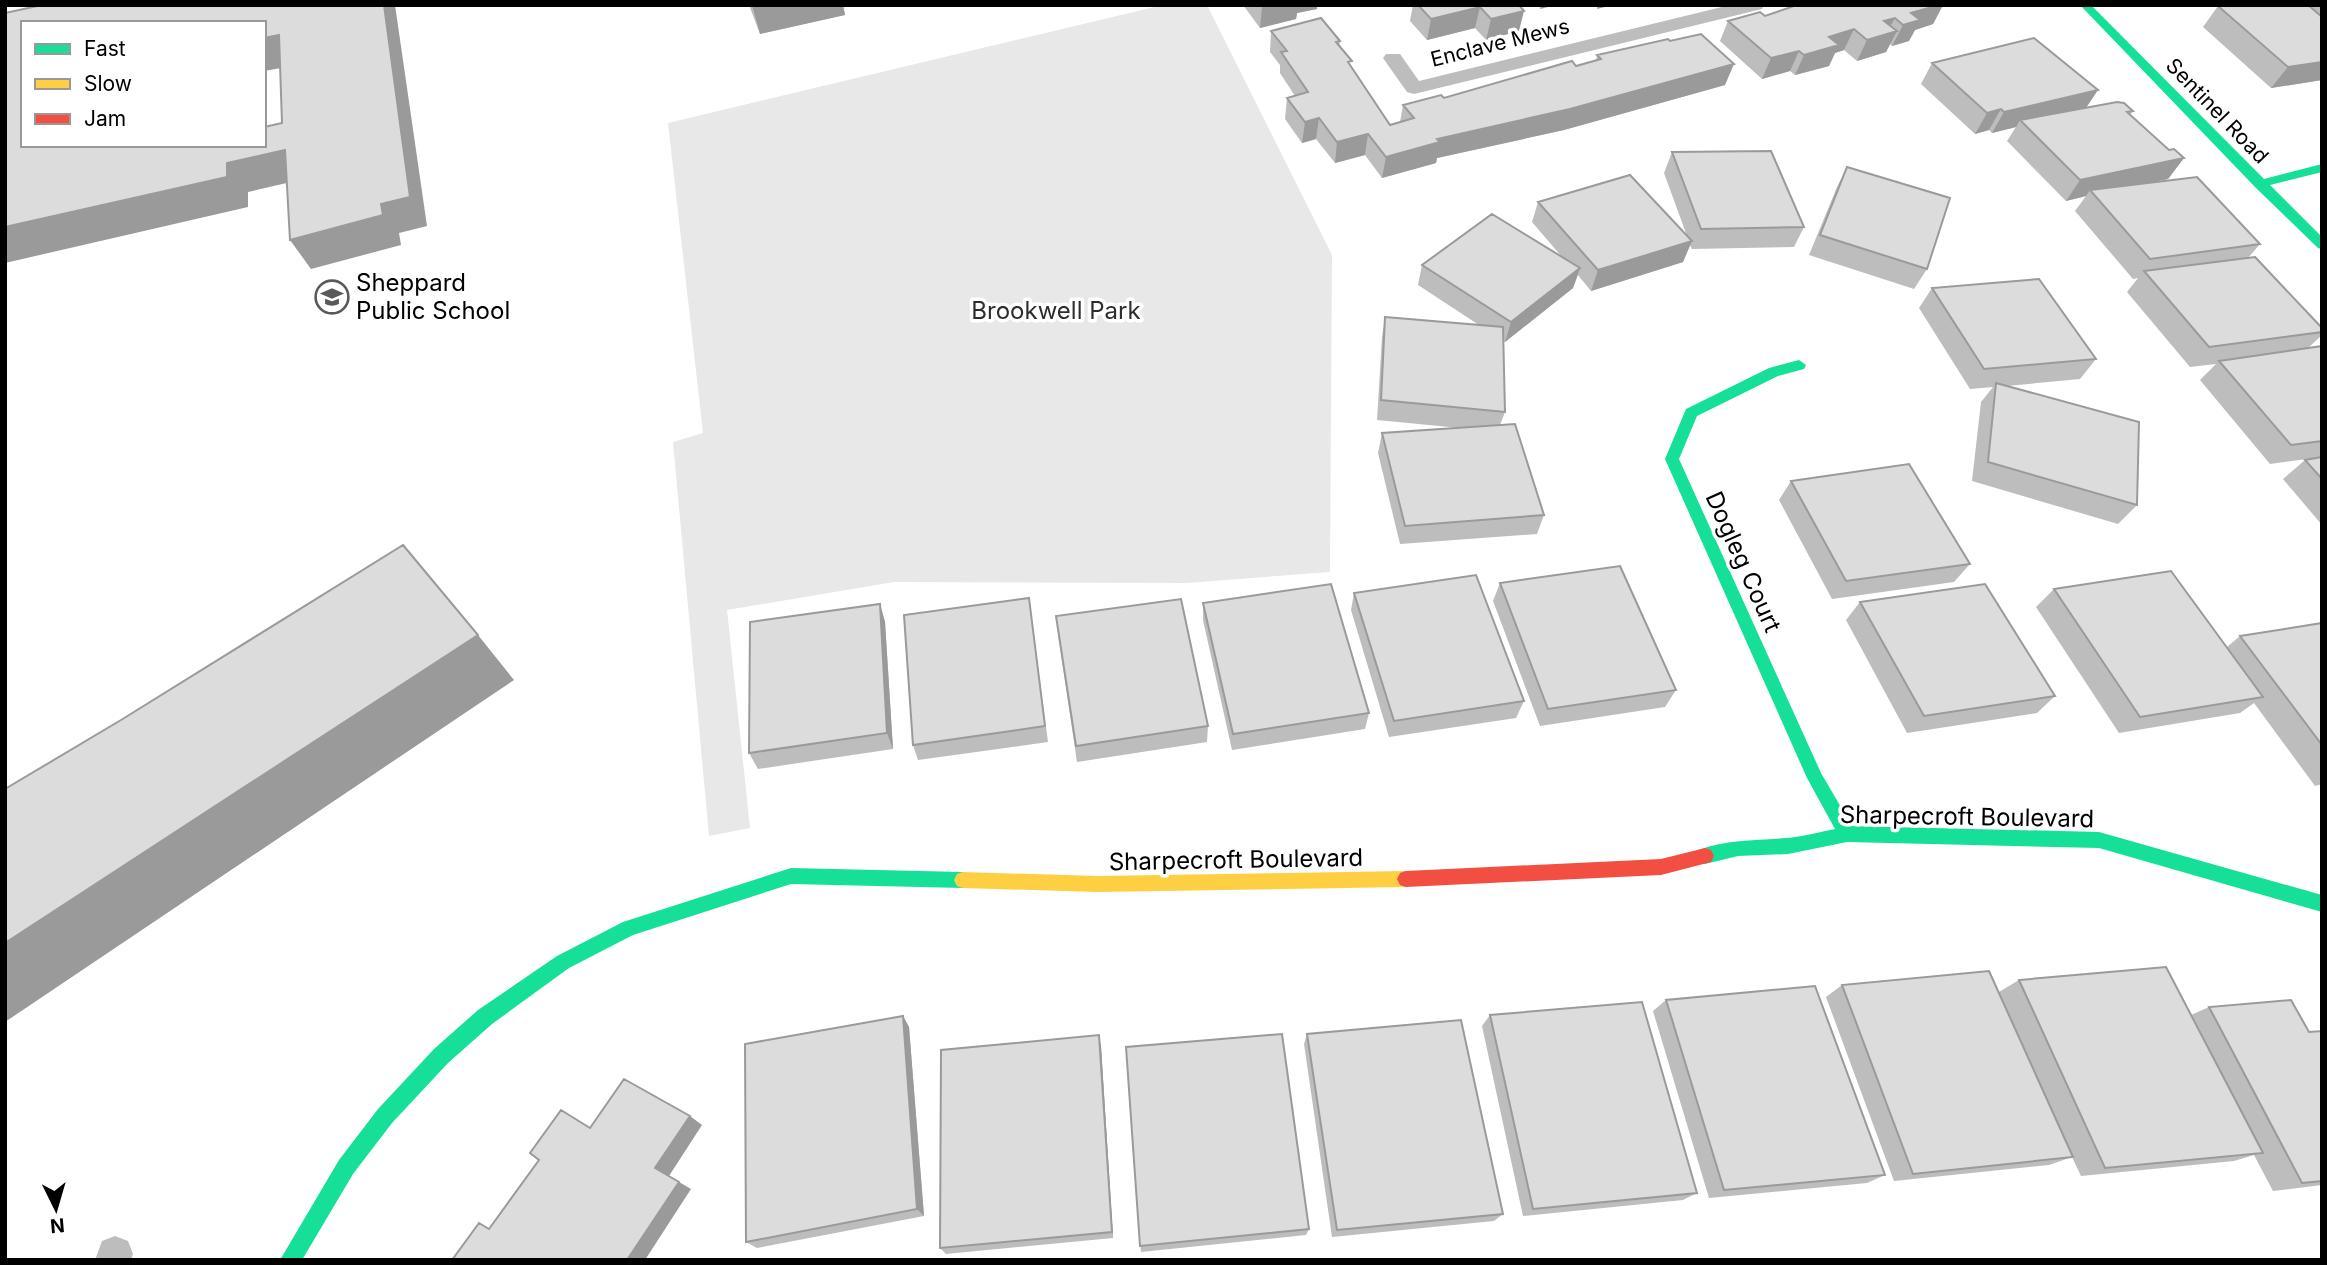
<svg xmlns="http://www.w3.org/2000/svg" width="2327" height="1265" font-family="Inter,sans-serif">
	<rect width="100%" height="100%" fill="#fff"/>
	<path fill="#e8e8e8" d="M 1163,5 L 1207,5 L 1332,255 L 1330,572 L 1187,583 L 894,582 L 727,610 L 750,828 L 709,836 L 673,442 L 703,433 L 668,123 Z"/>
	<g fill="none" stroke-linecap="round" stroke-linejoin="round">
		<path fill="#bdbdbd" fill-rule="evenodd" d="M 1730,5 L 1764,5 L 1762,9 L 1414,94 L 1407,92 L 1383,58 L 1386,54 L 1400,54 L 1419,81 Z
			M 115,1236 L 128,1241 L 133,1254 L 131,1260 L 95,1260 L 102,1241 Z"/>
		<path fill="#16e098" fill-rule="evenodd" d="M 2080,5 L 2091,5 L 2264,179 L 2322,164 L 2322,172 L 2270,185 L 2322,237 L 2322,249 L 2318,248 L 2255,187 Z
			M 1799,360 L 1806,365 L 1804,369 L 1778,376 L 1697,416 L 1679,459 L 1821,773 L 1852,826 L 2099,832 L 2322,895 L 2322,912 L 2099,848 L 1847,842 L 1788,854 L 1738,856 L 1705,864 L 1699,862 L 1696,856 L 1699,850 C 1727,839 1756,841 1786,838 C 1802,837 1819,832 1835,829 L 1807,778 L 1665,459 L 1686,409 L 1769,368 Z
			M 791,868 L 963,872 L 969,874 L 972,880 L 969,886 L 963,888 L 791,884 L 633,935 L 569,968 L 492,1024 L 448,1063 L 392,1123 L 353,1174 L 302,1260 L 280,1260 L 339,1160 L 378,1109 L 434,1049 L 478,1010 L 557,956 L 623,922 Z"/>
		<path fill="#ffcf43" fill-rule="evenodd" d="M 1406,871 L 1412,873 L 1415,879 L 1412,885 L 1406,887 L 1098,892 L 963,888 L 957,886 L 954,880 L 957,874 L 963,872 L 1098,876 Z"/>
		<path fill="#f24e42" fill-rule="evenodd" d="M 1705,848 L 1711,850 L 1714,856 L 1711,862 L 1661,875 L 1406,887 L 1400,885 L 1397,879 L 1400,873 L 1406,871 L 1661,859 Z"/>
	</g>
	<path fill="#bdbdbd" d="M 749,5 L 843,5 L 845,15 L 760,34 Z
		M 1243,5 L 1317,5 L 1317,9 L 1297,13 L 1296,19 L 1260,28 Z
		M 1413,5 L 1519,5 L 1519,31 L 1486,40 L 1475,28 L 1427,40 L 1410,21 Z
		M 1797,5 L 1943,5 L 1933,24 L 1915,30 L 1909,41 L 1892,46 L 1890,44 L 1886,52 L 1857,61 L 1844,50 L 1835,53 L 1829,66 L 1795,75 L 1790,71 L 1762,79 L 1720,41 L 1728,21 L 1765,16 Z
		M 2224,5 L 2322,5 L 2322,80 L 2271,88 L 2203,27 L 2218,6 Z
		M 1271,31 L 1340,41 L 1339,46 L 1351,67 L 1390,125 L 1400,122 L 1403,105 L 1444,98 L 1576,66 L 1596,61 L 1597,55 L 1725,85 L 1564,130 L 1437,158 L 1436,163 L 1382,178 L 1365,155 L 1335,163 L 1316,139 L 1302,143 L 1285,119 L 1287,98 L 1295,96 L 1280,73 L 1280,65 L 1270,52 Z
		M 1932,63 L 2085,108 L 2133,111 L 2130,115 L 2169,150 L 2184,158 L 2168,179 L 2146,183 L 2260,244 L 2248,258 L 2322,328 L 2322,335 L 2308,348 L 2322,346 L 2322,457 L 2270,464 L 2200,380 L 2216,364 L 2190,367 L 2127,292 L 2138,278 L 2133,279 L 2075,211 L 2086,196 L 2066,201 L 2007,141 L 2016,127 L 1992,133 L 1989,130 L 1975,134 L 1921,84 Z
		M 1672,152 L 1804,227 L 1794,247 L 1692,249 L 1690,245 L 1683,262 L 1591,291 L 1578,275 L 1573,288 L 1505,342 L 1503,341 L 1505,412 L 1500,425 L 1544,515 L 1537,534 L 1400,544 L 1378,453 L 1382,433 L 1460,428 L 1377,420 L 1382,337 L 1385,317 L 1479,325 L 1418,285 L 1422,265 L 1562,257 L 1532,222 L 1538,202 L 1687,236 L 1664,173 Z
		M 1847,167 L 1927,269 L 1914,289 L 1809,255 L 1837,187 Z
		M 1932,288 L 2096,359 L 2080,379 L 2007,386 L 2137,505 L 2118,524 L 1972,481 L 1981,402 L 1993,387 L 1970,389 L 1919,308 Z
		M 2322,457 L 2322,525 L 2283,479 L 2305,460 Z
		M 1791,481 L 1970,564 L 1954,582 L 1832,599 L 1779,500 Z
		M 1500,583 L 1676,690 L 1665,707 L 1540,726 L 1493,601 Z
		M 2054,589 L 2227,647 L 2240,636 L 2322,623 L 2322,784 L 2315,786 L 2254,703 L 2240,713 L 2119,733 L 2036,607 Z
		M 1354,593 L 1524,701 L 1516,718 L 1389,737 L 1351,610 Z
		M 1029,598 L 1048,742 L 918,760 L 913,745 Z
		M 1860,602 L 2055,696 L 2037,713 L 1907,733 L 1846,620 Z
		M 1203,603 L 1369,713 L 1365,729 L 1232,750 L 1203,620 Z
		M 880,604 L 885,622 L 893,749 L 758,769 L 749,753 Z
		M 1058,634 L 1208,726 L 1207,742 L 1077,762 Z
		M 2019,980 L 2191,1015 L 2209,1007 L 2309,1032 L 2322,1031 L 2322,1185 L 2273,1191 L 2254,1155 L 2234,1161 L 2081,1176 L 2072,1157 L 2049,1165 L 1894,1181 L 1826,997 L 1842,985 L 1999,992 Z
		M 1666,1000 L 1885,1175 L 1867,1183 L 1709,1198 L 1653,1011 Z
		M 1490,1015 L 1697,1193 L 1683,1200 L 1523,1216 L 1482,1026 Z
		M 903,1016 L 909,1027 L 924,1216 L 757,1248 L 746,1242 Z
		M 1307,1034 L 1503,1214 L 1494,1221 L 1332,1237 L 1304,1044 Z
		M 1101,1046 L 1113,1238 L 946,1254 L 940,1248 Z
		M 1126,1047 L 1309,1229 L 1306,1235 L 1141,1252 Z"/>
	<path fill="#9a9a9a" d="M 384,5 L 395,5 L 427,226 L 399,233 L 401,245 L 311,269 L 290,240 Z
		M 752,5 L 843,5 L 845,15 L 760,34 Z
		M 1269,5 L 1317,5 L 1317,9 L 1297,13 L 1296,19 L 1260,28 L 1262,7 Z
		M 1541,5 L 1556,5 L 1540,9 Z
		M 1598,5 L 1613,5 L 1597,9 Z
		M 1939,5 L 1943,5 L 1933,24 L 1915,30 L 1909,41 L 1892,46 L 1903,25 L 1911,13 Z
		M 1480,7 L 1475,28 L 1427,40 L 1431,19 Z
		M 1524,11 L 1519,31 L 1486,40 L 1491,19 Z
		M 1895,18 L 1886,34 L 1897,31 L 1886,52 L 1857,61 L 1867,40 L 1884,21 Z
		M 1854,29 L 1844,50 L 1835,53 L 1829,66 L 1795,75 L 1804,55 L 1829,37 Z
		M 279,35 L 298,65 L 264,71 L 264,38 Z
		M 1799,51 L 1790,71 L 1762,79 L 1771,58 Z
		M 2322,62 L 2322,80 L 2271,88 L 2288,67 Z
		M 1734,64 L 1725,85 L 1564,130 L 1437,158 L 1436,163 L 1382,178 L 1386,157 L 1437,139 Z
		M 2098,90 L 2084,111 L 2020,120 L 2016,127 L 1992,133 L 2004,112 Z
		M 2001,109 L 1989,130 L 1975,134 L 1987,113 Z
		M 1319,118 L 1316,139 L 1302,143 L 1305,122 Z
		M 1368,134 L 1365,155 L 1335,163 L 1337,142 Z
		M 285,150 L 304,179 L 248,192 L 248,207 L 5,263 L 5,227 L 227,163 Z
		M 2184,158 L 2168,179 L 2094,195 L 2090,190 L 2086,196 L 2066,201 L 2080,180 Z
		M 1692,241 L 1683,262 L 1591,291 L 1598,270 Z
		M 1580,268 L 1573,288 L 1505,342 L 1511,322 Z
		M 880,604 L 885,622 L 893,749 L 887,733 Z
		M 478,635 L 514,680 L 5,1022 L 5,943 Z
		M 903,1016 L 909,1027 L 924,1216 L 917,1209 Z
		M 1099,1035 L 1101,1046 L 1113,1238 L 1112,1232 Z
		M 690,1116 L 702,1125 L 669,1176 L 655,1168 Z
		M 679,1182 L 691,1189 L 645,1260 L 627,1260 Z"/>
	<path fill="#dcdcdc" stroke="#9a9a9a" stroke-width="2" fill-rule="evenodd" d="M 42,5 L 384,5 L 410,197 L 381,204 L 383,215 L 290,240 L 285,150 L 227,163 L 227,177 L 5,227 L 5,13 ZM 23,23 L 264,23 L 264,38 L 279,35 L 282,123 L 264,127 L 264,145 L 23,145 Z
		M 1418,5 L 1519,5 L 1524,11 L 1491,19 L 1480,7 L 1431,19 Z
		M 1797,5 L 1939,5 L 1911,13 L 1920,20 L 1903,25 L 1895,18 L 1884,21 L 1897,31 L 1867,40 L 1854,29 L 1829,37 L 1839,45 L 1804,55 L 1799,51 L 1771,58 L 1728,21 L 1760,12 L 1765,16 Z
		M 2224,5 L 2308,5 L 2322,17 L 2322,62 L 2288,67 L 2218,6 Z
		M 1321,18 L 1340,41 L 1336,42 L 1352,61 L 1348,62 L 1390,125 L 1414,118 L 1403,105 L 1441,95 L 1444,98 L 1572,61 L 1576,66 L 1601,59 L 1597,55 L 1668,39 L 1670,41 L 1701,34 L 1734,64 L 1570,109 L 1437,139 L 1440,142 L 1386,157 L 1368,134 L 1337,142 L 1319,118 L 1305,122 L 1287,98 L 1308,92 L 1281,52 L 1287,51 L 1271,31 Z
		M 2034,38 L 2098,90 L 2004,112 L 2001,109 L 1987,113 L 1932,63 Z
		M 2117,102 L 2124,103 L 2133,111 L 2127,112 L 2169,150 L 2174,149 L 2184,158 L 2080,180 L 2020,120 Z
		M 1771,151 L 1804,227 L 1701,229 L 1672,152 Z
		M 1847,167 L 1950,198 L 1927,269 L 1820,235 Z
		M 1630,175 L 1692,241 L 1598,270 L 1538,202 Z
		M 2197,177 L 2260,244 L 2150,259 L 2090,190 Z
		M 1492,214 L 1580,268 L 1511,322 L 1422,265 Z
		M 2255,257 L 2322,328 L 2322,332 L 2209,347 L 2144,271 Z
		M 2039,279 L 2096,359 L 1984,369 L 1932,288 Z
		M 1385,317 L 1503,327 L 1505,412 L 1381,400 Z
		M 2322,346 L 2322,441 L 2291,445 L 2219,361 Z
		M 1996,383 L 2139,422 L 2137,505 L 1988,462 Z
		M 1515,424 L 1544,515 L 1405,526 L 1382,433 Z
		M 2322,457 L 2322,479 L 2305,460 Z
		M 1909,464 L 1970,564 L 1846,581 L 1791,481 Z
		M 403,545 L 478,635 L 5,943 L 5,789 L 121,720 Z
		M 1620,566 L 1676,690 L 1548,709 L 1500,583 Z
		M 2171,571 L 2263,697 L 2140,717 L 2054,589 Z
		M 1476,575 L 1524,701 L 1394,721 L 1354,593 Z
		M 1331,584 L 1369,713 L 1233,734 L 1203,603 Z
		M 1985,584 L 2055,696 L 1924,716 L 1860,602 Z
		M 1029,598 L 1045,726 L 913,745 L 904,615 Z
		M 1181,599 L 1208,726 L 1076,746 L 1056,616 Z
		M 880,604 L 887,733 L 749,753 L 750,622 Z
		M 2322,623 L 2322,745 L 2240,636 Z
		M 2166,967 L 2263,1153 L 2105,1168 L 2019,980 Z
		M 1989,971 L 2073,1157 L 1913,1174 L 1842,985 Z
		M 1815,986 L 1885,1175 L 1724,1190 L 1666,1000 Z
		M 2291,1000 L 2309,1032 L 2322,1031 L 2322,1181 L 2302,1183 L 2209,1007 Z
		M 1642,1002 L 1697,1193 L 1533,1209 L 1490,1015 Z
		M 903,1016 L 917,1209 L 746,1242 L 745,1044 Z
		M 1461,1020 L 1503,1214 L 1337,1230 L 1307,1034 Z
		M 1282,1034 L 1309,1229 L 1140,1246 L 1126,1047 Z
		M 1099,1035 L 1112,1232 L 940,1248 L 941,1050 Z
		M 624,1079 L 690,1116 L 655,1168 L 679,1182 L 627,1260 L 452,1260 L 479,1223 L 489,1229 L 539,1160 L 530,1153 L 561,1110 L 590,1128 Z"/>
	<defs>
		<symbol id="school-ring" viewBox="-11 -11 22 22"><circle r="9.5" fill="#fff" stroke="#595959" stroke-width="1.5"/><path d="M0-5L7-2L0 1L-7-2ZM-4 1L0 2.5L4 1V4Q0 6-4 4Z" fill="#595959"/></symbol>
	</defs>
	<g fill-rule="evenodd">
		<use href="#school-ring" x="313" y="278" width="38" height="38"/>
	</g>
	<g text-anchor="middle" stroke-width="7" stroke-linejoin="round" paint-order="stroke">
		<g font-size="21" fill="#000" stroke="#fff">
			<text transform="translate(1500 43) rotate(-14)" y="7">Enclave Mews</text>
			<text transform="translate(2217 111) rotate(46)" y="7">Sentinel Road</text>
		</g>
		<g font-size="24" fill="#000" stroke="#fff" text-anchor="start">
			<text x="356" y="291">Sheppard<tspan x="356" dy="28">Public School</tspan></text>
		</g>
		<g font-size="24" fill="#2d2d2d" stroke="#fff">
			<text x="1056" y="319">Brookwell Park</text>
		</g>
		<g font-size="24" fill="#000" stroke="#fff">
			<text transform="translate(1743 562) rotate(66)" y="8">Dogleg Court</text>
			<text transform="translate(1967 817) rotate(1)" y="8">Sharpecroft Boulevard</text>
			<text transform="translate(1236 860) rotate(-1)" y="8">Sharpecroft Boulevard</text>
		</g>
	</g>
	<rect width="2327" height="1265" fill="none" stroke="#000000" stroke-width="14"/>
	<rect x="21" y="21" width="245" height="126" fill="#ffffff" stroke="#999999" stroke-width="2"/>
	<rect x="35" y="44" width="35" height="10" fill="#16e098" stroke="#999999" stroke-width="2"/>
	<text x="84" y="56" font-size="21" fill="#000000">Fast</text>
	<rect x="35" y="79" width="35" height="10" fill="#ffcf43" stroke="#999999" stroke-width="2"/>
	<text x="84" y="91" font-size="21" fill="#000000">Slow</text>
	<rect x="35" y="114" width="35" height="10" fill="#f24e42" stroke="#999999" stroke-width="2"/>
	<text x="84" y="126" font-size="21" fill="#000000">Jam</text>
	<g transform="translate(56 1209) rotate(175)" stroke="#ffffff" stroke-width="5" paint-order="stroke">
	<path d="M0-5L12 26L0 18L-12 26Z" fill="#000000"/>
	<text y="-10" font-size="19" font-weight="bold" text-anchor="middle" fill="#000000">N</text>
	</g>
</svg>
